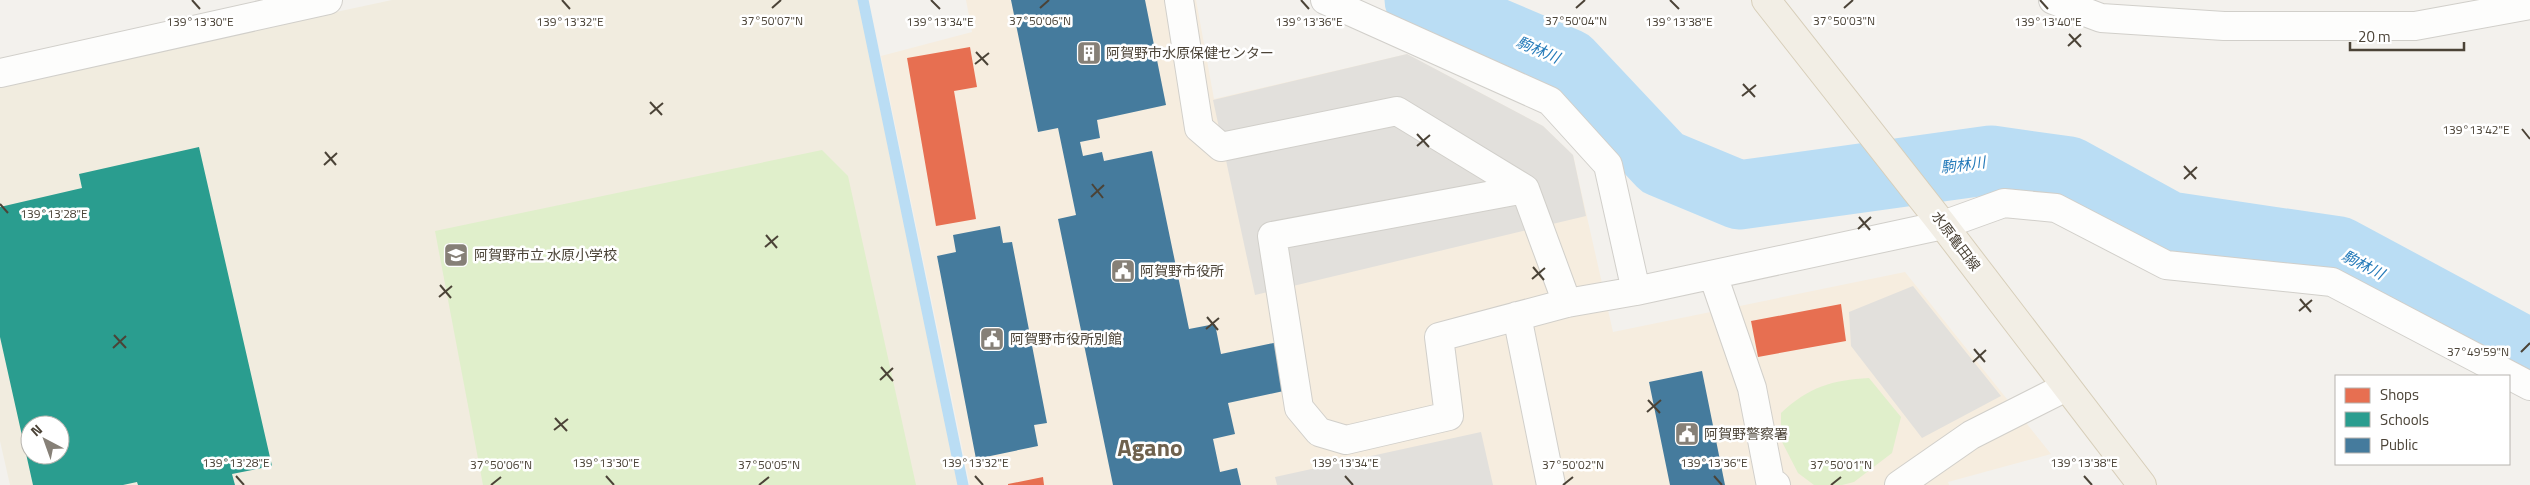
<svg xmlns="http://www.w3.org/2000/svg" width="2530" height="485" font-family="'Titillium Web','Noto Sans JP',sans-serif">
	<rect width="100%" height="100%" fill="#f3f1ed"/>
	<path fill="#f6eddf" d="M 966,0 L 1196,0 L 1214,99 L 1407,54 L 1543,126 L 1573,155 L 1613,332 L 1905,272 L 2051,454 L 1948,482 L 1949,485 L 970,485 L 881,56 L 972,32 Z"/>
	<path fill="#f1ecdf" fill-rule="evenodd" d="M 392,0 L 860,0 L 958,485 L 10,485 L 0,441 L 0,84 ZM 30,425 L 60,425 L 60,455 L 30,455 Z"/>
	<path fill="#e0efcb" d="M 822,150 L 848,176 L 916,485 L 483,485 L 435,231 Z
		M 1869,378 L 1901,417 L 1892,453 L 1854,482 L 1842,485 L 1814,485 L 1798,473 L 1781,440 L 1781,413 C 1809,387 1832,380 1869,378 Z"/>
	<path fill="#e2e0dc" d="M 1407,54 L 1543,126 L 1573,155 L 1586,216 L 1255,295 L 1213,100 Z
		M 1913,286 L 2001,396 L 1922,438 L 1851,346 L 1849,312 Z
		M 1481,432 L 1493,485 L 1277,485 L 1275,477 Z"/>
	<path fill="#e76f51" d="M 970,47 L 977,87 L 954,91 L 976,219 L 936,226 L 907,58 Z
		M 1841,304 L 1846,341 L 1758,357 L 1751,321 Z
		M 1043,477 L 1044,485 L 1008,485 L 1008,484 Z"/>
	<path fill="#2a9d8f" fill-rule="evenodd" d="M 199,147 L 272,466 L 232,474 L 235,485 L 138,485 L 137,482 L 123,485 L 33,485 L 0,337 L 0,207 L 82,188 L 79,174 ZM 30,425 L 60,425 L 60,455 L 30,455 Z"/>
	<path fill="#457b9d" d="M 1011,0 L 1145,0 L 1166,105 L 1097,120 L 1100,138 L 1080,142 L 1083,156 L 1102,152 L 1104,161 L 1152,151 L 1189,329 L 1215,324 L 1221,354 L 1292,339 L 1302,387 L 1228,403 L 1235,434 L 1213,439 L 1220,472 L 1237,468 L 1241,485 L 1113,485 L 1058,219 L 1076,215 L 1058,128 L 1038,132 Z
		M 1000,226 L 1003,243 L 1012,242 L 1047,423 L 1034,425 L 1038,446 L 976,459 L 937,256 L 956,252 L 953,235 Z
		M 1702,371 L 1725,485 L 1670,485 L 1649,382 Z"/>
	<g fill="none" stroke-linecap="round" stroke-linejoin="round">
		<path stroke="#baddf4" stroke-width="11" d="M 863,0 L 963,485"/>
		<path stroke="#baddf4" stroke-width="69" d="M 1419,0 L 1568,63 L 1662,163 L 1739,195 L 1991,160 L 2069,171 L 2169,226 L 2339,251 L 2530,354"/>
		<defs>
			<path id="minor" d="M 1179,0 L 1199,128 L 1221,147 L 1397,111 L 1525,189 L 1567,303
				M 1325,0 L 1550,101 L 1608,165 L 1636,291 L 1943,225 L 2004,203 L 2056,208 L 2166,265 L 2332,282 L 2530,386
				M 2053,0 L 2101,18 L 2224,26 L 2415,26 L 2530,5
				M 0,73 L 328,0
				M 1525,189 L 1272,236 L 1299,408 L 1319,432 L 1346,440 L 1449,416 L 1439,337 L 1567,303 L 1636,291
				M 1713,275 L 1752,388 L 1770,481 L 1776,485
				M 1517,316 L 1551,485
				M 1899,485 L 1971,435 L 2066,387"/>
			<path id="major" d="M 1766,0 L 1943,225 L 2142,485"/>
		</defs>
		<use href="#minor" stroke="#d1cfca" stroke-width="30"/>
		<use href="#major" stroke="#d7ceb9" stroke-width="30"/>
		<use href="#minor" stroke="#fdfdfc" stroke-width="28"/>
		<use href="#major" stroke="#f2eee5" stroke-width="28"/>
	</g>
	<path fill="none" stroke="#4b4337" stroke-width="2" d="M 192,0 L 200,9M 562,0 L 570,9M 931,0 L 940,9M 1301,0 L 1309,9M 1670,0 L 1679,9M 2040,0 L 2048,9M 772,8 L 781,0M 1040,8 L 1049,0M 1576,8 L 1585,0M 1844,8 L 1853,0M 2069,34 L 2081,47M 2068,46 L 2081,34M 976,52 L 988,65M 975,64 L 989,53M 1743,84 L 1755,97M 1742,96 L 1756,85M 650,102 L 662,115M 650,114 L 663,103M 2522,129 L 2530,139M 1417,134 L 1429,147M 1417,146 L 1430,135M 325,152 L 336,165M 324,165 L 337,153M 2184,166 L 2196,179M 2184,179 L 2197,167M 1092,184 L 1103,198M 1091,197 L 1104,185M 0,204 L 8,213M 1859,217 L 1870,230M 1858,229 L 1871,217M 766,235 L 777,248M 765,247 L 778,236M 1533,267 L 1544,280M 1532,279 L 1545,268M 440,285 L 451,298M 439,297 L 452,286M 2300,299 L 2311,312M 2299,311 L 2312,300M 1207,317 L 1218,330M 1206,329 L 1219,318M 114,335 L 126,348M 113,348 L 126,336M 1974,349 L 1985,362M 2521,352 L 2530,343M 1973,362 L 1986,350M 881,367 L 893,381M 880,380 L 893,368M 1648,400 L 1660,413M 1647,412 L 1661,400M 555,418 L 567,431M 554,430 L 568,419M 236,476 L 244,485M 606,476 L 614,485M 975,476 L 983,485M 1345,476 L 1353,485M 1714,476 L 1722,485M 2084,476 L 2092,485M 491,485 L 501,477M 759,485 L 769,477M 1563,485 L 1573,477M 1831,485 L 1841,477"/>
	<defs>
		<symbol id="building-square" viewBox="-11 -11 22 22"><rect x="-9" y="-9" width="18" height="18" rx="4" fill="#868077" stroke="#fff"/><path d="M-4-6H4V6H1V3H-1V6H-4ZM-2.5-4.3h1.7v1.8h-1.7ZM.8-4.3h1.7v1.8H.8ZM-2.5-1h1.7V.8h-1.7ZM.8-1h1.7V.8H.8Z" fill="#fff"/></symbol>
		<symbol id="school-square" viewBox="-11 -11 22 22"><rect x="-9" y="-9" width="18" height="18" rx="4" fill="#868077" stroke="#fff"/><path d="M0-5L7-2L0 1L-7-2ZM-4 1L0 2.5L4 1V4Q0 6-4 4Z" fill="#fff"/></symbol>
		<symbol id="civic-square" viewBox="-11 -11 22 22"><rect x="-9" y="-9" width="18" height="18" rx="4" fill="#868077" stroke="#fff"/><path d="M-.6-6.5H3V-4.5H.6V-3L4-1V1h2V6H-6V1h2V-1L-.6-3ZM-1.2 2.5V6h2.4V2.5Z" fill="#fff"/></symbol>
	</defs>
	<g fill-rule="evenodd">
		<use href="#building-square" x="1075" y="39" width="28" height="28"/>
		<use href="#school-square" x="442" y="241" width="28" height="28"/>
		<use href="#civic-square" x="1109" y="257" width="28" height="28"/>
		<use href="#civic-square" x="978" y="325" width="28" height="28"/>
		<use href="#civic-square" x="1673" y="420" width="28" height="28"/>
	</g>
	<g text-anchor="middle" stroke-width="5" stroke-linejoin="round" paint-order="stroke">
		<g font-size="14" fill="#4b4337" stroke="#fff" text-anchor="start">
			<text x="1106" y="58">阿賀野市水原保健センター</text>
			<text x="474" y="260">阿賀野市立 水原小学校</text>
			<text x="1140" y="276">阿賀野市役所</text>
			<text x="1010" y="344">阿賀野市役所別館</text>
			<text x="1704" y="439">阿賀野警察署</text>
		</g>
		<g font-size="14" fill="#4b4337" stroke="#fff">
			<text transform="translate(1956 241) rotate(53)" y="5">水原亀田線</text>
		</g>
		<g font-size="15" font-style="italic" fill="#247ab9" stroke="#fff">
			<text transform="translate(1538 50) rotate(23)" y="5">駒林川</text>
			<text transform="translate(1963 165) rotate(-7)" y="5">駒林川</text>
			<text transform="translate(2363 265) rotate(27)" y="5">駒林川</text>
		</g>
		<g font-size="24" font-weight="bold" fill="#6f614d" stroke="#fff">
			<text x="1150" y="456">Agano</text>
		</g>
	</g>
	<g font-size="12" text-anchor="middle" fill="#4b4337" stroke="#fff" stroke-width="5" stroke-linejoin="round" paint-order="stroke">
		<text x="772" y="25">37°50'07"N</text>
		<text x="1040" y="25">37°50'06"N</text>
		<text x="1576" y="25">37°50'04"N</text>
		<text x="1844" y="25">37°50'03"N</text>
		<text x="200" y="26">139°13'30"E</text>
		<text x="570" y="26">139°13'32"E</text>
		<text x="940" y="26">139°13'34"E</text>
		<text x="1309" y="26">139°13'36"E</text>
		<text x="1679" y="26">139°13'38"E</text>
		<text x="2048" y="26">139°13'40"E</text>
		<text x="2476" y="134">139°13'42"E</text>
		<text x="54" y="218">139°13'28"E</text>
		<text x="2478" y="356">37°49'59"N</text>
		<text x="236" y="467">139°13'28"E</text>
		<text x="606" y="467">139°13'30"E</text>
		<text x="975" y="467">139°13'32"E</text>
		<text x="1345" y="467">139°13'34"E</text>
		<text x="1714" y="467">139°13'36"E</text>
		<text x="2084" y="467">139°13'38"E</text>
		<text x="501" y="469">37°50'06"N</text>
		<text x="769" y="469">37°50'05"N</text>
		<text x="1573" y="469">37°50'02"N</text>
		<text x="1841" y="469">37°50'01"N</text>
	</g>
	<rect x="2335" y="375" width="175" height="90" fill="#ffffff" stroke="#b7b4af"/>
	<rect x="2345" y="388" width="25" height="15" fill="#e76f51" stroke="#b7b4af"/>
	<text x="2380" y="400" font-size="15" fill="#4b4337">Shops</text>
	<rect x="2345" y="412" width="25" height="15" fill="#2a9d8f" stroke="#b7b4af"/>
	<text x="2380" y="425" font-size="15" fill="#4b4337">Schools</text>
	<rect x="2345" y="438" width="25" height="15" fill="#457b9d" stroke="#b7b4af"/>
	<text x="2380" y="450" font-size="15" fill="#4b4337">Public</text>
	<g transform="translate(45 440) rotate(319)"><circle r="24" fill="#ffffff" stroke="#b7b4af"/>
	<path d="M0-4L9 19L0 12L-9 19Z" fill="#868077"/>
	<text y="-8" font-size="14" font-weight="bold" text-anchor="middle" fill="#4b4337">N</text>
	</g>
	<path d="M2350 42v8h114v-8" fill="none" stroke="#4b4337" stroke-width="2.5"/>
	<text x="2358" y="42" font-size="15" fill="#4b4337" stroke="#ffffff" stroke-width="4" paint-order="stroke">20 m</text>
</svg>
